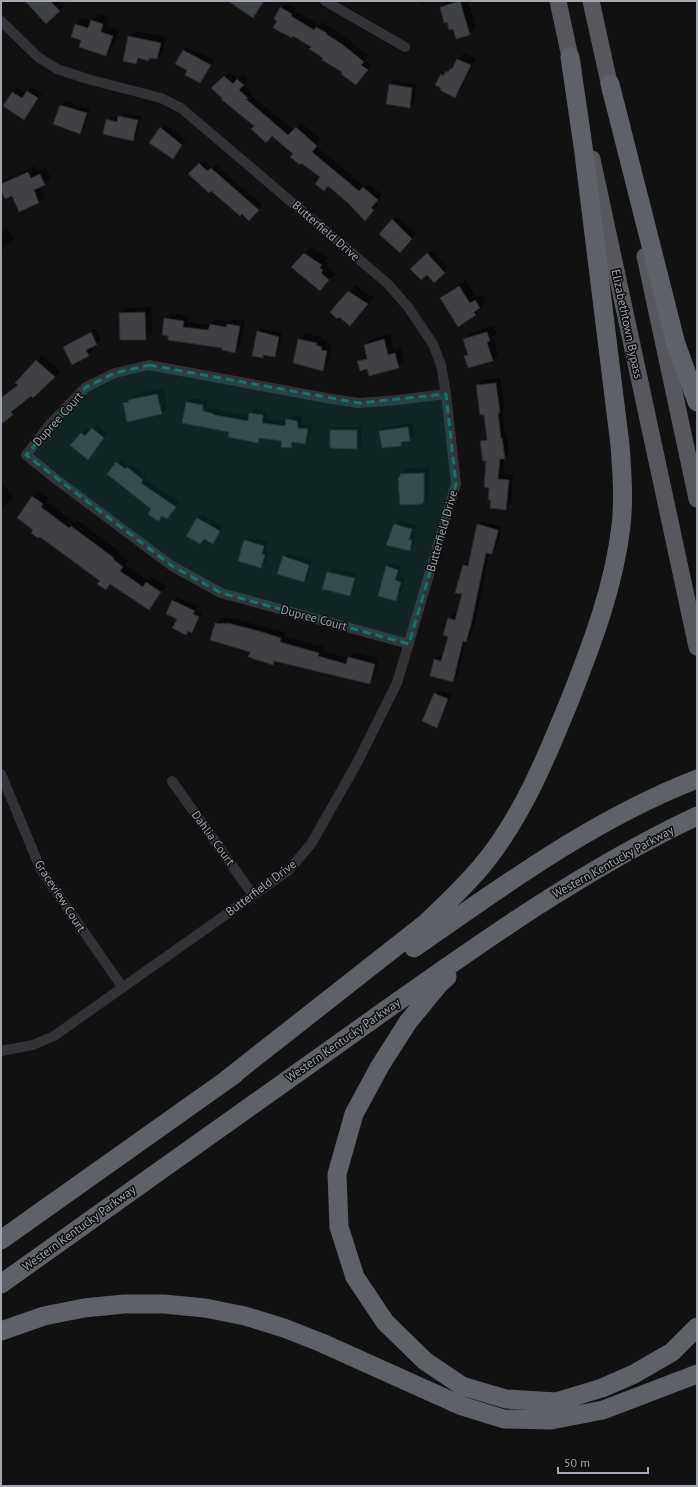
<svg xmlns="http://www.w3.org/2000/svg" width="698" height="1487" font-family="'PT Sans',sans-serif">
	<rect width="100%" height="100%" fill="#111112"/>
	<path fill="#0007" d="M 27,1 L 62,1 L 66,5 L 59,11 Z
		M 408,1 L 427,1 L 423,5 L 417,2 L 414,3 Z
		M 447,1 L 468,1 L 476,27 L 470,34 L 457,38 L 454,27 L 441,8 Z
		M 286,3 L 296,8 L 295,11 L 319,25 L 322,22 L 347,39 L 368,56 L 366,60 L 372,65 L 361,79 L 344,72 L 275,18 Z
		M 98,14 L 109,18 L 106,26 L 119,30 L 112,49 L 106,55 L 83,40 L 76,25 L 82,18 L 92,21 Z
		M 136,31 L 166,37 L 163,52 L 157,58 L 151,57 L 148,60 L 140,58 L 136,62 L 129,37 Z
		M 187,47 L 214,60 L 200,82 L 189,70 L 183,51 Z
		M 464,53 L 476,59 L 461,90 L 455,97 L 442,75 L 454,66 Z
		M 230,72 L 238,79 L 243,75 L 248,79 L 244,85 L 252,92 L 250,94 L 294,131 L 301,123 L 321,140 L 316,146 L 365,187 L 369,183 L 382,195 L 376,202 L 378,205 L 370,214 L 349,202 L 272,135 L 255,126 L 213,88 Z
		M 394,80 L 416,84 L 414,103 L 410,107 L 387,103 L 390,84 Z
		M 31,87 L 42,94 L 24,119 L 4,106 L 17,88 L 26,94 Z
		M 65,101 L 90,109 L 84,128 L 80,132 L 61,105 Z
		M 123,113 L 141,116 L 137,136 L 133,140 L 107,120 L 111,116 L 119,117 Z
		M 164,124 L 186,140 L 172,158 L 161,128 Z
		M 203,160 L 212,168 L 216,165 L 262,205 L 253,216 L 190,174 Z
		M 35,166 L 38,172 L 46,168 L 51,178 L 40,185 L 45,196 L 39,202 L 19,211 L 12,194 L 1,189 L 1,184 L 6,179 Z
		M 397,216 L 416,234 L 403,248 L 393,220 Z
		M 6,228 L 15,239 L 1,251 L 1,233 Z
		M 311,247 L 328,258 L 325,261 L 328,263 L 326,266 L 335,274 L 326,283 L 292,267 Z
		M 432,250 L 448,268 L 434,281 L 427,273 L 412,269 Z
		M 466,280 L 476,297 L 481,294 L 486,301 L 476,315 L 458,325 L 441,298 L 447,292 Z
		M 355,285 L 374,298 L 356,319 L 339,316 L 331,312 Z
		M 151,307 L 152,332 L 146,339 L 120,314 L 126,308 Z
		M 171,313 L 189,316 L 188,322 L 210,325 L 216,319 L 230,322 L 233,319 L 245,321 L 240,346 L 234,352 L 223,347 L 165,318 Z
		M 494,326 L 496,334 L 493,336 L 498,354 L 492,360 L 465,356 L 468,353 L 464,340 L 471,333 Z
		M 262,328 L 282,333 L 278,352 L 274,356 L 265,354 L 263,357 L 258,332 Z
		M 95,329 L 101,340 L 91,347 L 93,351 L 89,355 L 73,364 L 64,347 L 68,343 Z
		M 305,333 L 322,337 L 322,339 L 328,341 L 327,344 L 332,345 L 328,363 L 322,370 L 298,340 Z
		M 390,334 L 394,350 L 401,348 L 404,361 L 398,367 L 368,368 L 358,362 L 367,355 L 365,345 L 371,339 Z
		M 42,355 L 60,371 L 52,380 L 16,406 L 17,409 L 12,414 L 1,418 L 1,398 L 18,384 L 17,383 Z
		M 500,378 L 505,407 L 502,409 L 505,434 L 507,434 L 509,453 L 504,458 L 503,474 L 513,475 L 511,504 L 506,509 L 492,500 L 487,460 L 481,442 L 487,437 L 485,413 L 478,385 L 482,380 Z
		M 163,388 L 168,407 L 162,413 L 124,403 L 136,394 Z
		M 192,398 L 208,401 L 207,407 L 219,409 L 218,410 L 249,416 L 255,408 L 267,411 L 266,418 L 286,421 L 292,415 L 302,416 L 302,423 L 312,425 L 310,438 L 305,443 L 296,442 L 290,447 L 283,440 L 262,437 L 258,441 L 230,431 L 187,403 Z
		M 412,423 L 414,436 L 401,445 L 380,431 L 384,427 Z
		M 97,425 L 108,434 L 91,455 L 72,445 L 86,429 L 89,433 Z
		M 335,427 L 361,427 L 361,444 L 357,448 L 331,431 Z
		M 121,459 L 129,466 L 131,464 L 146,476 L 144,479 L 179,502 L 167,518 L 117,463 Z
		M 430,467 L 430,494 L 422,503 L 401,474 L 407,468 Z
		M 1,482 L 14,497 L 1,509 Z
		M 39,491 L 48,498 L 46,501 L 75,523 L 77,520 L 119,551 L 117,553 L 128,561 L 125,565 L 148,581 L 153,577 L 166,586 L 148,609 L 111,583 L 106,589 L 101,581 L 32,532 L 34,530 L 33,497 Z
		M 202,514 L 223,527 L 213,543 L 198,518 Z
		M 399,520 L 416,525 L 413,536 L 416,536 L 413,546 L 409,550 L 395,525 Z
		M 482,521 L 502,527 L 496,549 L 491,553 L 489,553 L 476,619 L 470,637 L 466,641 L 457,676 L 452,681 L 435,659 L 440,655 L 444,656 L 449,636 L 444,635 L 449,618 L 454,613 L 457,614 L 464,593 L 459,583 L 464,565 L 470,561 L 475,543 L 474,537 L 478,525 Z
		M 249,537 L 268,542 L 265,550 L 268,551 L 265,563 L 261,567 L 245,541 Z
		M 288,553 L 313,561 L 308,577 L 304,581 L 284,557 Z
		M 391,563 L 402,566 L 399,576 L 405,578 L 400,596 L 396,600 L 387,567 Z
		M 332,568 L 358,574 L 353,591 L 349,595 L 328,572 Z
		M 177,597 L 198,606 L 196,610 L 202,613 L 195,628 L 192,632 L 189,630 L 186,633 L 178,619 L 173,601 Z
		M 221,618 L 233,618 L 265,627 L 286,633 L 284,637 L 324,647 L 323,651 L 348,658 L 354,652 L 379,659 L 374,677 L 369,682 L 276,660 L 272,664 L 251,651 L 216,623 Z
		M 439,690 L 451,695 L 441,722 L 437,726 L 435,694 Z"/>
	<path fill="#404145" stroke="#2b2b2e" d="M 25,1 L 50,1 L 60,11 L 46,24 Z
		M 228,1 L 264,1 L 253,18 Z
		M 460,1 L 470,35 L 456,39 L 453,29 L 449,30 L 447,22 L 444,23 L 440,7 Z
		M 280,7 L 292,14 L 291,16 L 314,30 L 316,27 L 327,33 L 326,34 L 342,44 L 364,62 L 361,65 L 368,70 L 356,85 L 341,74 L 342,72 L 322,60 L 323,58 L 309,49 L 311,47 L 293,36 L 292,38 L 273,28 L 277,21 L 274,19 Z
		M 91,20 L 103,24 L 101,32 L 113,36 L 106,56 L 79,47 L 81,40 L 71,37 L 75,24 L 88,28 Z
		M 128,36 L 161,43 L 157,59 L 149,58 L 149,61 L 138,58 L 136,64 L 123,61 Z
		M 183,50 L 211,65 L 200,83 L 185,75 L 187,70 L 175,64 Z
		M 457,59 L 471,65 L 455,98 L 440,90 L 441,88 L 435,85 L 441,74 L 443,76 L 446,71 L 448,72 L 451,68 L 452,69 Z
		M 224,76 L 233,84 L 237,79 L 244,85 L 239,90 L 248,98 L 246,99 L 288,135 L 296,127 L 317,146 L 312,152 L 359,191 L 363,187 L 378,200 L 371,208 L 374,210 L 365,221 L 348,203 L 328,186 L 324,191 L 315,184 L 320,177 L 301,163 L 300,165 L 290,157 L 293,154 L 272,136 L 267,142 L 265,142 L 251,129 L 254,126 L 221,99 L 222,98 L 211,88 Z
		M 389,84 L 412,88 L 410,108 L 386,104 Z
		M 27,91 L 38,98 L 24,120 L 3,106 L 12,92 L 22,98 Z
		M 60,105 L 87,113 L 80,134 L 53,124 Z
		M 118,116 L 138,120 L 133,141 L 103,134 L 106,119 L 117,122 Z
		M 160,127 L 182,145 L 173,159 L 149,143 Z
		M 199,163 L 207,171 L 211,168 L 259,210 L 249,221 L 242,214 L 240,216 L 211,191 L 209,193 L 188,174 Z
		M 28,172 L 31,178 L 40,174 L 45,185 L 34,190 L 39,203 L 19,212 L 12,196 L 5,199 L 1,191 L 1,184 Z
		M 392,219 L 412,239 L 400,253 L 379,234 Z
		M 304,253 L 322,265 L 320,268 L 323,270 L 321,273 L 329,280 L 320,291 L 291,267 Z
		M 427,253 L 445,273 L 434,283 L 427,275 L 421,280 L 410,269 Z
		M 459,286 L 470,303 L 475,300 L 480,308 L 474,312 L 476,315 L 458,327 L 440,298 Z
		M 348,291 L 368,304 L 350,326 L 339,317 L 337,319 L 330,312 Z
		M 145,312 L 146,340 L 120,340 L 119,313 Z
		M 164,318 L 184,321 L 183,327 L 208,330 L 210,324 L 226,327 L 227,324 L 240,326 L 235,353 L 222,350 L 222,348 L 168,340 L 168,336 L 162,335 Z
		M 257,331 L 279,337 L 275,357 L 263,355 L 263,358 L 252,356 Z
		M 91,332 L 97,345 L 86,350 L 89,356 L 72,365 L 63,347 Z
		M 487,332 L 490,341 L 487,342 L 493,361 L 468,368 L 464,356 L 468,355 L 463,339 Z
		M 298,339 L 317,343 L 316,345 L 322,347 L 321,350 L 327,351 L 323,371 L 293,363 Z
		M 384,339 L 388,355 L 395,353 L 399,368 L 369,376 L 367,369 L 360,371 L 357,361 L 367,359 L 364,345 Z
		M 36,360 L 55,377 L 33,398 L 31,396 L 11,412 L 13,415 L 1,424 L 1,398 L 18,385 L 15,383 Z
		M 496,383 L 500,413 L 498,413 L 501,439 L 502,438 L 505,459 L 500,459 L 498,479 L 509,480 L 506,510 L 490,508 L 491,500 L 488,500 L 489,488 L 484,487 L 486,461 L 483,461 L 480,441 L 487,440 L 484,415 L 480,415 L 476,385 Z
		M 157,394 L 162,414 L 127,422 L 123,403 L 129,402 L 128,400 Z
		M 186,402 L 203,405 L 203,411 L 214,414 L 214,415 L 248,421 L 249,413 L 263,415 L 262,423 L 285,426 L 286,419 L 297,421 L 298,428 L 308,429 L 305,444 L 292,442 L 291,448 L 281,447 L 282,441 L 259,438 L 258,443 L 228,437 L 229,432 L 182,423 Z
		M 408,427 L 410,441 L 401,442 L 401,446 L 382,448 L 379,431 Z
		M 92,428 L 104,438 L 88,460 L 70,445 L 81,433 L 85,436 Z
		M 330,430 L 357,430 L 357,449 L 330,448 Z
		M 116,462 L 125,469 L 127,467 L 143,480 L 141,483 L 176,507 L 167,519 L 162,516 L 158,521 L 148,514 L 151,509 L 107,474 Z
		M 424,473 L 424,501 L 422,504 L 400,505 L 398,478 L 400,477 L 400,474 Z
		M 32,496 L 43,504 L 41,507 L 69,528 L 71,526 L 114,558 L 113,559 L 123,567 L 120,571 L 143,587 L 146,582 L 161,592 L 149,610 L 110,584 L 106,590 L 97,584 L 100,581 L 40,537 L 38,538 L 31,533 L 33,530 L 17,518 Z
		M 197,518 L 220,531 L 213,544 L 204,539 L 200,544 L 186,536 Z
		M 394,524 L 412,529 L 409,540 L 412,540 L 410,551 L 386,545 Z
		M 477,524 L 498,530 L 498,532 L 492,554 L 486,553 L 471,625 L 466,642 L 463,641 L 453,682 L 430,676 L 434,659 L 441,661 L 448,637 L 443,635 L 448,618 L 455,620 L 462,594 L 455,593 L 458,582 L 463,565 L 468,566 Z
		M 244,540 L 264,546 L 262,554 L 265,555 L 261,568 L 238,561 Z
		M 283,556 L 309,565 L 304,582 L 277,574 Z
		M 386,566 L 398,570 L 395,580 L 401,582 L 396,601 L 378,596 Z
		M 327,572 L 355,578 L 350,596 L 322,589 Z
		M 172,600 L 195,611 L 193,614 L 199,617 L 192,633 L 188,631 L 186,635 L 172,628 L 177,619 L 166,614 Z
		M 215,623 L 221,624 L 222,623 L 227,624 L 227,623 L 259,631 L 281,638 L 280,642 L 319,653 L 318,656 L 346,664 L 348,657 L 375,664 L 370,684 L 274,661 L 273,665 L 248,657 L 250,652 L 210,640 Z
		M 434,693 L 448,699 L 437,728 L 422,721 Z"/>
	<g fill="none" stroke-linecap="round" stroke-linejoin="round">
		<path stroke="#323337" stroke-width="10" d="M 325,1 L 405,47
			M 1,21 L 38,57 L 57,69 L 91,80 L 161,98 L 181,108 L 388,284 L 408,307 L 433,344 L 441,365 L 446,394 L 456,484 L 397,683 L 357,763 L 311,844 L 289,870 L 54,1036 L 33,1045 L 1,1051
			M 409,644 L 221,593 L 172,566 L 57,480 L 26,455 L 50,424 L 86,387 L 115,373 L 149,365 L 326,398 L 359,403 L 398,400 L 446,394
			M 1,774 L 41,870 L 123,988
			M 172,781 L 253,895"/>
		<path stroke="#56585e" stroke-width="17" d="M 558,1 L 573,71
			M 591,1 L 612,96
			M 592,159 L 697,647
			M 645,256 L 697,499"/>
		<path stroke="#5e6167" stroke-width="19" d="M 610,84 L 676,344 L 697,402
			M 414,948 C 504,885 594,819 697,779
			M 447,977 L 440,983 L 408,1022 L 380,1066 L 354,1114 L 337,1174 L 339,1227 L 355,1277 L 385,1322 L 425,1361 L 462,1386 L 506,1399 L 556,1402 L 602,1388 L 634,1374 L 672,1352 L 697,1327
			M 225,1081 L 426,923 C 445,905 464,887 481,867 C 522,818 547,756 571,697 C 593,641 614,586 621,526 C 624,499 622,472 620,445 L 584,153 L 570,57
			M 1,1240 L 235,1074
			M 1,1284 C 126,1195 250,1106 376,1017 C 479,944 582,870 697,816
			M 1,1331 L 44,1316 L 84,1308 L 124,1304 L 164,1304 L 205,1308 L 245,1316 L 284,1328 L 322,1343 L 462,1406 L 504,1419 L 551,1420 L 603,1410 L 697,1374"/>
	</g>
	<path fill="#0f766e" fill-opacity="0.2" stroke="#0f766e" stroke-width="3" stroke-dasharray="8 5" stroke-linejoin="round" d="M 149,365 L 359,403 L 446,394 L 456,484 L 409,644 L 221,593 L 172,566 L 26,455 L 86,387 L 115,373 Z"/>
	<g text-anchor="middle" stroke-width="3" stroke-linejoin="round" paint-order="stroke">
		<g font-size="12" fill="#a3a7b2" stroke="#0c0c0d">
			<text transform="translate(326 231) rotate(41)" y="4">Butterfield Drive</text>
			<text transform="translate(627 324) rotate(78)" y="4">Elizabethtown Bypass</text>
			<text transform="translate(58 419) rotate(-48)" y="4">Dupree Court</text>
			<text transform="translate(442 531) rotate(-74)" y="4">Butterfield Drive</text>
			<text transform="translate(314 618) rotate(15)" y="4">Dupree Court</text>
			<text transform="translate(213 838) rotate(54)" y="4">Dahlia Court</text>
			<text transform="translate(613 862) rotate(-29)" y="4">Western Kentucky Parkway</text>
			<text transform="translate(261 888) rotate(-37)" y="4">Butterfield Drive</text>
			<text transform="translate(60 896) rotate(57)" y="4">Graceview Court</text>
			<text transform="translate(343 1040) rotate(-35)" y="4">Western Kentucky Parkway</text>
			<text transform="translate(79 1228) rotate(-36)" y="4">Western Kentucky Parkway</text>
		</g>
	</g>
	<rect width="698" height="1487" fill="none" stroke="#a3a7b2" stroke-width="4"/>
	<path d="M558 1467v6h90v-6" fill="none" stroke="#a3a7b2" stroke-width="2"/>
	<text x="564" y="1467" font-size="12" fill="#a3a7b2" stroke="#0c0c0d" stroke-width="3" paint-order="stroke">50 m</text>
</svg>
